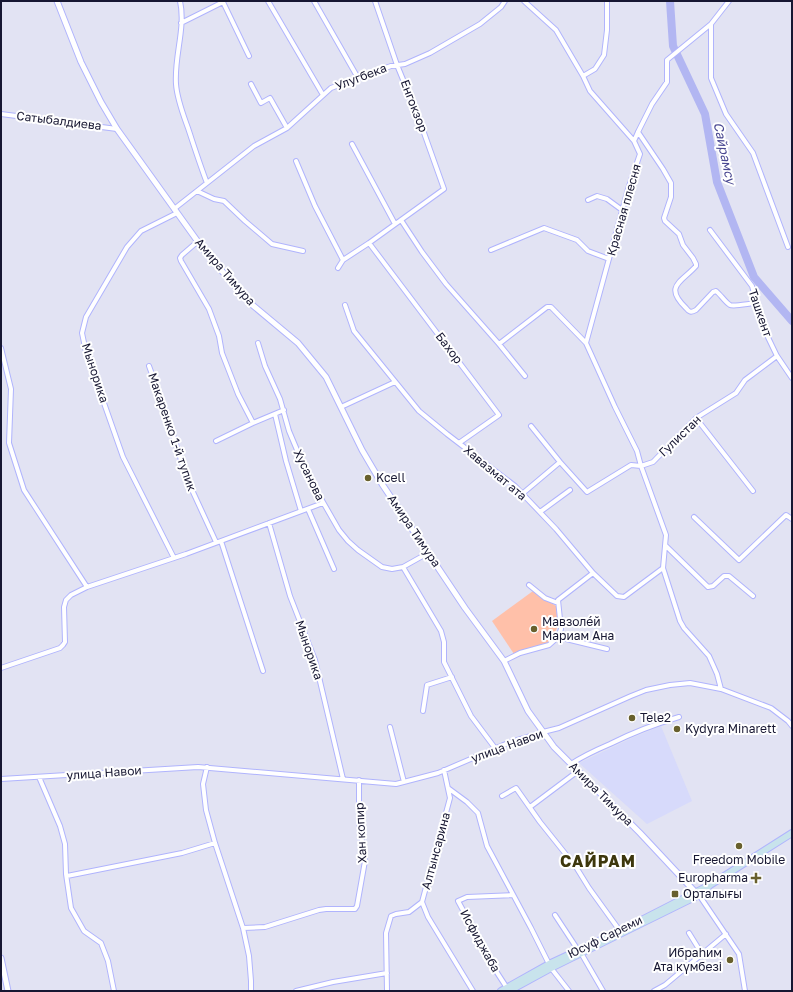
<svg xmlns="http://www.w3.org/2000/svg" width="793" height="992" font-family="'Golos Text',sans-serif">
	<rect width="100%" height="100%" fill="#e2e3f3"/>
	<path fill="#d7dafb" d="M 661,726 L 692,801 L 647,824 L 579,763 L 634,737 Z"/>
	<path fill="#ffc0a9" d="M 533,591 L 556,606 L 558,626 L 550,642 L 514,654 L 492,621 Z"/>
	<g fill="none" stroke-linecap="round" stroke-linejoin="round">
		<path stroke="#b2b6f2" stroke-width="8" d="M 670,1 L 673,46 L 705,114 L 717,182 L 754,277 L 792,321"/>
		<defs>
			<path id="minor" d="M 180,1 C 186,28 174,56 176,84 C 177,99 183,114 188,128 C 194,146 200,165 207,183
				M 268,1 L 323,95
				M 314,1 L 358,78
				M 524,1 L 556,30 L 583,76 L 590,91 L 634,141
				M 729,1 L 711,24 L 711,78 L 726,114 L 753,153 L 788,247
				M 181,23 L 223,2 L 249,56
				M 583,76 L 595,69 L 604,55 L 607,30 L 607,1
				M 251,84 L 261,103 L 270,98 L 287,128
				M 1,114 L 117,129
				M 638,132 L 663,169 L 671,183 L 671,197 L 664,218 L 665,221 L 679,234 L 683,245 L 693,258 L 696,264 L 696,266 C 682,282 663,286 686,308 C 689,312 691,313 696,310 L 713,292 L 716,291 C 721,295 725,302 730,305 C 734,307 751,303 757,303
				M 352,144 L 395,224
				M 296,161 L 315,206 L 343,260
				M 197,191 L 214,199 L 224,201 L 245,221 L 272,244 L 303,251
				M 588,200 L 597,196 L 607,199 L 622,210
				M 174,209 L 254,146 L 287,128 L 331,88 L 391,66 L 405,64 L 430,53 L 480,24 L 501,7 L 505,1
				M 401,220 L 422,252 L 446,284 L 499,344 L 525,376
				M 710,230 L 752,286 L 764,329 L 777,356 L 792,378
				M 197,242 L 182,255 L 180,258 L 181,261 L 209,309 L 219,336 L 222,353 L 238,394 L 253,423
				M 369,243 L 499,415 L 459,443
				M 491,250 L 544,228 L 577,240 L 588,251 L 609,259
				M 338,268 L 343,260 L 369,243 L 444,189 L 418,116 L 397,65 L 375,1
				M 345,305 L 354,331 L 419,411 L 447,434 L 515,486 L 556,529 L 593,573 L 617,596 L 624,597 L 663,568
				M 258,343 L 265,366 L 280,399 L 289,431 L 308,476 L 339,530 L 348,541 L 358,550 L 382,567 L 392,569 L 403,567 L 428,553
				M 586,343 L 628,189 L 640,154 L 634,141 L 638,132 L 652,104 L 667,82 L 667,60 L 711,24
				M 499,344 L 547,307 L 551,307 L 586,343 L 615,407 L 637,451 L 641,466 L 666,535 L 663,568 L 680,621 L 684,628 L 709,656 L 717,674 L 721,689
				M 1,348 L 11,389 L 9,443 L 24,490 L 87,587
				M 149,366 L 165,410 L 187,479 L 216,542
				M 341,407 L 395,382
				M 275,414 L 286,461 L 301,511
				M 696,418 L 753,491
				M 531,426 L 560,462 L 587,492 L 631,465 L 641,466 L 653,462 L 696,418 L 736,393 L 745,380 L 777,356
				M 216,441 L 253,423 L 284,410
				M 522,494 L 560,462
				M 308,509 L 334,569
				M 540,512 L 570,490
				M 694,517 L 739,560 L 786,515 L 792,519
				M 269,523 L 290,596 L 315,660 L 343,779
				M 221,541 L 263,671
				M 666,546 L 708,587 L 713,586 L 724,576 L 729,576 L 753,596
				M 174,558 L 123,457 L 86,352 L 82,333 L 86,317 L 127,247 L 141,231 L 177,213
				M 403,567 L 441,631 L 444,642 L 444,662 L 471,716 L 495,748
				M 529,585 L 545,598 L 558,603
				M 558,637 L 607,649
				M 504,661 L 520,653 L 549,645 L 558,637 L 561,629 L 558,600 L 593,573
				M 1,668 L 60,648 L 63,645 L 65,642 L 64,607 L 66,600 L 71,595 L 87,587 L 186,554 L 323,503
				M 423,711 L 427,685 L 452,677
				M 390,727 L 404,782
				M 571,764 C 583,756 596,750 610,744 C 632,733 655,724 679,717
				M 207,767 L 203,784 L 206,810 L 215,843 L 243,928 L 249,956 L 251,981 L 251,991
				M 444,770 L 450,798 L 422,902 L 428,917 L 473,991
				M 39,777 L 60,826 L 65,844 L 66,874 L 71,908 L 84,931 L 101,943 L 108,961 L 114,991
				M 1,779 L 198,767 L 396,784 L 438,773 L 508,743 L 543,732 L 559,728 L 631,696 L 646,690 L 670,685 L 690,683 L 721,689 L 771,708 L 788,721 L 792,726
				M 448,788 L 467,802 L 478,813 L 487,846 L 531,928 L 549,964
				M 502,796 L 516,788 L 540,822 L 576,867 L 589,888 L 620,931
				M 530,807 L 578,771
				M 67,876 L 182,853 L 215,843
				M 699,895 L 739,954 L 745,991
				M 555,915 L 578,950
				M 243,928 L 265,927 L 319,910 L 326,909 L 355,909 L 357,906 L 365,861 L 359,822 L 359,780
				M 689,933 L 702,954
				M 581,953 L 603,991
				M 551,968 L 569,991
				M 507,988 L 496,971 L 458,901 L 467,897 L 513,895
				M 296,991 L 333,982 L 387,973
				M 387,991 L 386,933 L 391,916 L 396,914 L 409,912 L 422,902
				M 654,991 L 665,985 L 726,934"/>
			<path id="tertiary" d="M 57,1 L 81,62 L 101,102 L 117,129 L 206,253 L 250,303 L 298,343 L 326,377 L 362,450 L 382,484 L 465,608 L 504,661 L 528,711 L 554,747 L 640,833 L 698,895
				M 1,958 L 8,991"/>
			<path id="secondary" d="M 710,885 L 792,833
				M 501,991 L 549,964 L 620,931 L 710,885 L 699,895 L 551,968 L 509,991"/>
		</defs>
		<use href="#minor" stroke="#b0b4fd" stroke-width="6"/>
		<use href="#tertiary" stroke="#b0b4fd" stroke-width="7"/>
		<use href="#secondary" stroke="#b0b4fd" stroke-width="8"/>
		<use href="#minor" stroke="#fff" stroke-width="4"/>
		<use href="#tertiary" stroke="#fff" stroke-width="5"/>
		<use href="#secondary" stroke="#c8e3ec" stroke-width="6"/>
	</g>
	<g fill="#68602d" stroke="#fff" stroke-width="1.5">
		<circle cx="368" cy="478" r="4"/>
		<circle cx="534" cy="629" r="4"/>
		<circle cx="632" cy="718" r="4"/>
		<circle cx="677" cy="729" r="4"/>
		<circle cx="739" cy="846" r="4"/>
		<path d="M754 872h4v4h4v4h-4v4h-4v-4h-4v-4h4z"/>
		<rect x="671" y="890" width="8" height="8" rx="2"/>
		<circle cx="730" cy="960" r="4"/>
	</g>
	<g text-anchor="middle" stroke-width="4" stroke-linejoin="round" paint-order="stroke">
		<g font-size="12" fill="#171732" stroke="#fff">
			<text transform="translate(361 77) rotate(-21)" y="4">Улугбека</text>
			<text transform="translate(414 106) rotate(69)" y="4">Енгокзор</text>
			<text transform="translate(59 121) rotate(7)" y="4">Сатыбалдиева</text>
			<text transform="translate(624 210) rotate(-74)" y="4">Красная плесня</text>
			<text transform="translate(225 272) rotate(49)" y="4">Амира Тимура</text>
			<text transform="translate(760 313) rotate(71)" y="4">Ташкент</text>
			<text transform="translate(449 348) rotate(53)" y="4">Бахор</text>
			<text transform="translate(95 373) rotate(72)" y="4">Мынорика</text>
			<text transform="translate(172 432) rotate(71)" y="4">Макаренко 1-й тупик</text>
			<text transform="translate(680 436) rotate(-44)" y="4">Гулистан</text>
			<text transform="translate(495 473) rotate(40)" y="4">Хавазмат ата</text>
			<text transform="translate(309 475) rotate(64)" y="4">Хусанова</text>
			<text transform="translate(414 531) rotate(56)" y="4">Амира Тимура</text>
			<text transform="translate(309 650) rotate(71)" y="4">Мынорика</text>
			<text transform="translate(507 746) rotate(-20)" y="4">улица Навои</text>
			<text transform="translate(104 773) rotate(-4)" y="4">улица Навои</text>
			<text transform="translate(601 794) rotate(45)" y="4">Амира Тимура</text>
			<text transform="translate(361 833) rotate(-93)" y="4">Хан копир</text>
			<text transform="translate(436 851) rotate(-75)" y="4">Алтынсарина</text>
			<text transform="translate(605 937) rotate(-26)" y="4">Юсуф Сареми</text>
			<text transform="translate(480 941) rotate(61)" y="4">Исфиджаба</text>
		</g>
		<g font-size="12" fill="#171732" stroke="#fff" text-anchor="start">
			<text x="376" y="482">Kcell</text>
			<text x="542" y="626">Мавзоле́й<tspan x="542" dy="14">Мариам Ана</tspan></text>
			<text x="640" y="722">Tele2</text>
			<text x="685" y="733">Kydyra Minarett</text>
			<text x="739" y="864" text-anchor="middle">Freedom Mobile</text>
			<text x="748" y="882" text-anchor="end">Europharma</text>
			<text x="683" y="898">Орталығы</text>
			<text x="722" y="957" text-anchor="end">Ибраhим<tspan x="722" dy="14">Ата күмбезі</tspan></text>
		</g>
		<g font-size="13" font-style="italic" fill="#4b4992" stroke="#fff">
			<text transform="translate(725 153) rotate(78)" y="5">Сайрамсу</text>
		</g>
		<g font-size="16" font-weight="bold" letter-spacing="1" fill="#3d370d" stroke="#fff">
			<text x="598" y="867">САЙРАМ</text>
		</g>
	</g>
	<rect width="793" height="992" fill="none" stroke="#171732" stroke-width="4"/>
</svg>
